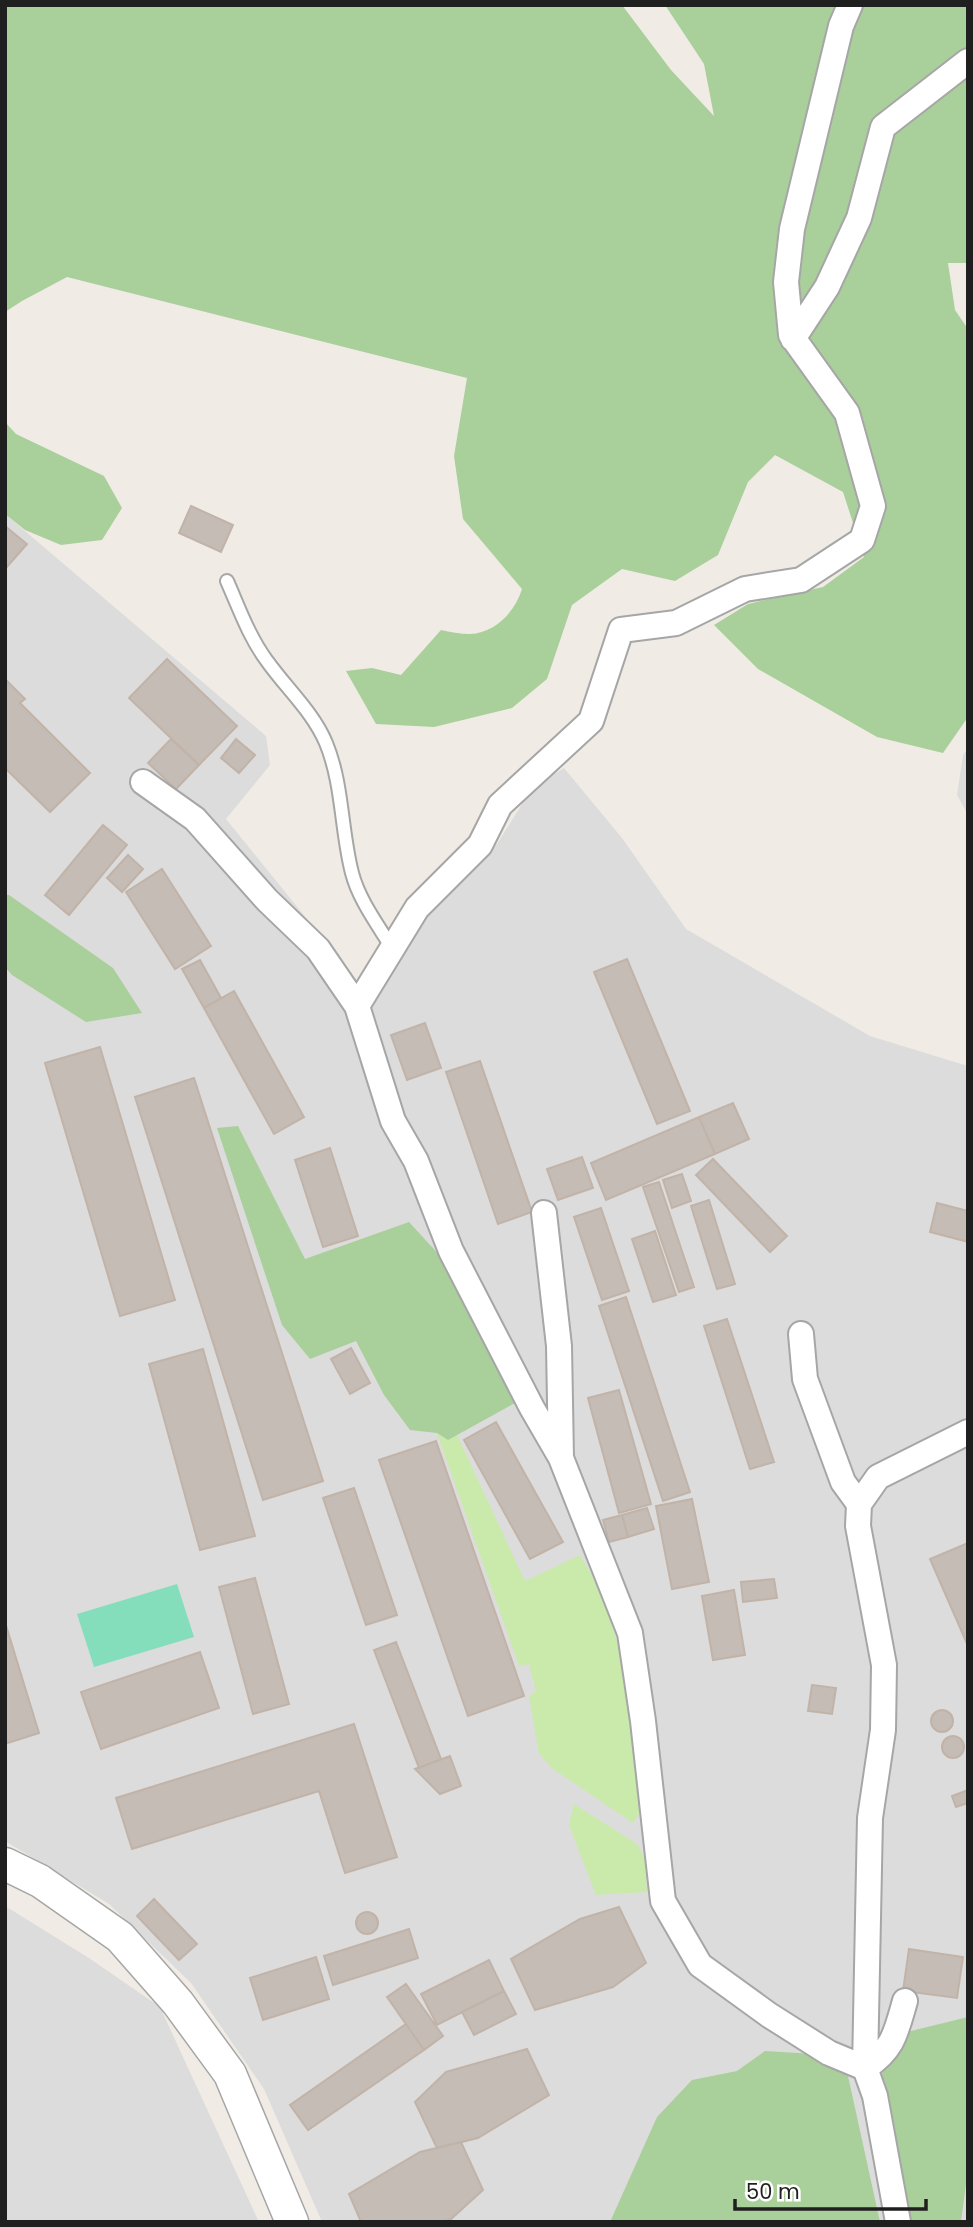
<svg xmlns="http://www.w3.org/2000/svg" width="973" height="2227" font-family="Poppins,sans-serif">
	<rect width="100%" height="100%" fill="#f0ece5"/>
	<path fill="#dddcdc" d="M 5,514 L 266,736 L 270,765 L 226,819 L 370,997 L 433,903 L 497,844 L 532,788 L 564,768 L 622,838 L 686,929 L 870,1036 L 968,1066 L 968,2222 L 322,2222 L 264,2089 L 191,1983 L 109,1904 L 5,1841 Z
		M 968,748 L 968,815 L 957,795 L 963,755 Z
		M 5,1906 L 89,1958 L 160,2007 L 259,2222 L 5,2222 Z"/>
	<path fill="#caeaab" d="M 437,1433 L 448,1440 L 457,1435 L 525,1581 L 580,1555 C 628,1631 632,1722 642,1809 L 633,1823 L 553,1769 L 539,1754 L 529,1696 L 536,1691 L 529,1664 L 519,1666 Z
		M 574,1804 L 637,1844 L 645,1858 L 647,1892 L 596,1895 L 569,1825 Z"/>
	<path fill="#a9cf9a" d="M 5,5 L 622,5 L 671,70 L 714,116 L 704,64 L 665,5 L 968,5 L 968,263 L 948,263 L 955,310 L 968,329 L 968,717 L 943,753 L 877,737 L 758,669 L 714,625 L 748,604 L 823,587 L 864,557 L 843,492 L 775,455 L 748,482 L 718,555 L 675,581 L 622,569 L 572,605 L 547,679 L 512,708 L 434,727 L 376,724 L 346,671 L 372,668 L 401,675 L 441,630 C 450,632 460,634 470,634 C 495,633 515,612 522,589 L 463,519 L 454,456 L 467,378 L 67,277 L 22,301 L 5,312 Z
		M 5,422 L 16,434 L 104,476 L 122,508 L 102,540 L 61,545 L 25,530 L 5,514 Z
		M 5,895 L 9,895 L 113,968 L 142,1013 L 86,1022 L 12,975 L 5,967 Z
		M 238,1126 L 305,1259 L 409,1222 L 443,1259 L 515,1403 L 448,1440 L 437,1433 L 410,1430 L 384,1395 L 356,1341 L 310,1359 L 282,1325 L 217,1128 Z
		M 968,2017 L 968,2168 L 961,2222 L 909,2222 L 880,2078 L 903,2033 Z
		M 765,2051 L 814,2054 L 848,2076 L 880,2222 L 610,2222 L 657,2117 L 692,2080 L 737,2071 Z"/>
	<path fill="#84debc" d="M 177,1584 L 194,1637 L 94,1667 L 77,1614 Z"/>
	<path fill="#c4bcb5" stroke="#c1b3a8" stroke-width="2" d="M 191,506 L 233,525 L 221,552 L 179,533 Z
		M 5,526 L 27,544 L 5,569 Z
		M 167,659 L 237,726 L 199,765 L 129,698 Z
		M 7,681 L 25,699 L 20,703 L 90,773 L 50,812 L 5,768 L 5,683 Z
		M 171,739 L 199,765 L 176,789 L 148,763 Z
		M 236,739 L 255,755 L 239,773 L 221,758 Z
		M 103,825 L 127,845 L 69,915 L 45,895 Z
		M 128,855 L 143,869 L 122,892 L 107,878 Z
		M 162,869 L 211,946 L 175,969 L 126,892 Z
		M 627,959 L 690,1111 L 657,1124 L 594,972 Z
		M 200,960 L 221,998 L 204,1008 L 182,969 Z
		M 234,991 L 304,1117 L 274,1134 L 204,1008 Z
		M 425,1023 L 441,1068 L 407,1080 L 391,1035 Z
		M 100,1047 L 175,1300 L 120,1316 L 45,1063 Z
		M 480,1061 L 532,1212 L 498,1224 L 446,1072 Z
		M 194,1078 L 323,1481 L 263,1500 L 135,1097 Z
		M 733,1103 L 749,1139 L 715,1154 L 699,1117 Z
		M 699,1117 L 715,1154 L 606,1200 L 591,1163 Z
		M 330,1148 L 358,1236 L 323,1247 L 295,1160 Z
		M 582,1157 L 593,1188 L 558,1200 L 547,1169 Z
		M 713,1159 L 787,1236 L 770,1252 L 696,1175 Z
		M 682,1174 L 691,1201 L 672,1208 L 663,1180 Z
		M 659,1182 L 694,1287 L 679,1292 L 643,1187 Z
		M 709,1200 L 735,1284 L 717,1289 L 691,1206 Z
		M 937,1203 L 968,1211 L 968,1242 L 930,1232 Z
		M 601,1208 L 629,1291 L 602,1300 L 574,1217 Z
		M 655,1231 L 676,1295 L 653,1302 L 632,1239 Z
		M 626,1297 L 690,1492 L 663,1501 L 599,1306 Z
		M 727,1319 L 774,1462 L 750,1469 L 704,1326 Z
		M 351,1348 L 370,1383 L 350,1394 L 331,1359 Z
		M 203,1349 L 255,1536 L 200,1550 L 149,1364 Z
		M 619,1390 L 651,1504 L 619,1513 L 588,1398 Z
		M 496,1422 L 563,1542 L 530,1559 L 464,1440 Z
		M 436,1441 L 524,1696 L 468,1716 L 379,1460 Z
		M 354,1488 L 397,1615 L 366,1625 L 323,1498 Z
		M 692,1499 L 709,1582 L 672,1589 L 656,1506 Z
		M 647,1508 L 654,1529 L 628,1537 L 622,1515 Z
		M 622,1515 L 628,1537 L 609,1542 L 603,1520 Z
		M 968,1543 L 968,1646 L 930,1559 Z
		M 255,1578 L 289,1704 L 253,1714 L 219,1587 Z
		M 774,1579 L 777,1598 L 743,1602 L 741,1582 Z
		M 734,1590 L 745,1655 L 713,1660 L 702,1596 Z
		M 5,1622 L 39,1733 L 5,1744 Z
		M 396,1642 L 441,1759 L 419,1768 L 374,1650 Z
		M 200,1652 L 219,1708 L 101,1749 L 81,1692 Z
		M 812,1685 L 836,1688 L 832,1714 L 808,1711 Z
		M931 1721a11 11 0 1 1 22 0a11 11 0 1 1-22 0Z
		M 354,1724 L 397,1857 L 345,1873 L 319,1791 L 132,1849 L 116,1798 Z
		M942 1747a11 11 0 1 1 22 0a11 11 0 1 1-22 0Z
		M 450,1756 L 461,1786 L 440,1794 L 415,1769 Z
		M 968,1790 L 968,1803 L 956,1807 L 952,1796 Z
		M 154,1899 L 197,1944 L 179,1960 L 137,1916 Z
		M 619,1907 L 646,1963 L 613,1987 L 535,2010 L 511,1959 L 580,1919 Z
		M356 1923a11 11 0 1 1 22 0a11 11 0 1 1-22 0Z
		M 409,1929 L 418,1958 L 333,1985 L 324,1956 Z
		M 909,1949 L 963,1957 L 957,1998 L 903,1991 Z
		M 316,1957 L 329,1999 L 263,2020 L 250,1978 Z
		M 489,1960 L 504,1991 L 437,2025 L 421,1994 Z
		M 406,1984 L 443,2036 L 424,2050 L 387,1997 Z
		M 504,1991 L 516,2014 L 474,2035 L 462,2012 Z
		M 406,2024 L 424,2050 L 308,2130 L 290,2105 Z
		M 527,2049 L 549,2095 L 478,2138 L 437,2148 L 415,2102 L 446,2072 Z
		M 461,2142 L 483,2190 L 451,2219 L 442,2222 L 361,2222 L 349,2194 L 420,2152 Z"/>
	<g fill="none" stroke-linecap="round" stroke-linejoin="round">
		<defs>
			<path id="service" d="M 227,581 C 239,608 249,637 267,661 C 287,689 313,712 326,743 C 343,784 341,831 352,873 C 359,900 378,925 392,948"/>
			<path id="minor" d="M 793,339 L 827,287 L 859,218 L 883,127 L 968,61
				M 143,782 L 195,819 L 267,900 L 318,949 L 357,1006 L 393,1121 L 416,1161 L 451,1251 L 532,1408 L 561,1458 L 630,1633 L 643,1721 L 663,1901 L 700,1965 L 769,2015 L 829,2053 L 865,2068 L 875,2096 L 898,2222
				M 357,1006 L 417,908 L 480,845 L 500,805 L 591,721 L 621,630 L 676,623 L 745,589 L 801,580 L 862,540 L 873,506 L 847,413 L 791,335 L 786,282 L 792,229 L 841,26 L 850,5
				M 544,1213 L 559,1346 L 561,1458
				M 801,1334 L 805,1379 L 843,1482 L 859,1504 L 858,1526 L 884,1665 L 883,1730 L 870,1818 L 865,2068
				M 859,1504 L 878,1477 L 968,1432
				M 865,2068 C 894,2049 896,2032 905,2001"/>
			<path id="tertiary" d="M 5,1864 L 40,1881 L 120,1937 L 178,2003 L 230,2074 L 292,2222"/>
		</defs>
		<use href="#service" stroke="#a6a6a6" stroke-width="16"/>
		<use href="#minor" stroke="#a6a6a6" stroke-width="28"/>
		<use href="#tertiary" stroke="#a6a6a6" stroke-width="35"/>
		<use href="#service" stroke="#fff" stroke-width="12"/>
		<use href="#minor" stroke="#fff" stroke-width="24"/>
		<use href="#tertiary" stroke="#fff" stroke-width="32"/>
	</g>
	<rect width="973" height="2227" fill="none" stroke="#1f1f1f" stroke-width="14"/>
	<path d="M735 2199v10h191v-10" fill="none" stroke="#1f1f1f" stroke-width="3.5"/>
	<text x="746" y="2199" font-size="21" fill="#1f1f1f" stroke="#ffffff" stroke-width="5" paint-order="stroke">50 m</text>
</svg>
